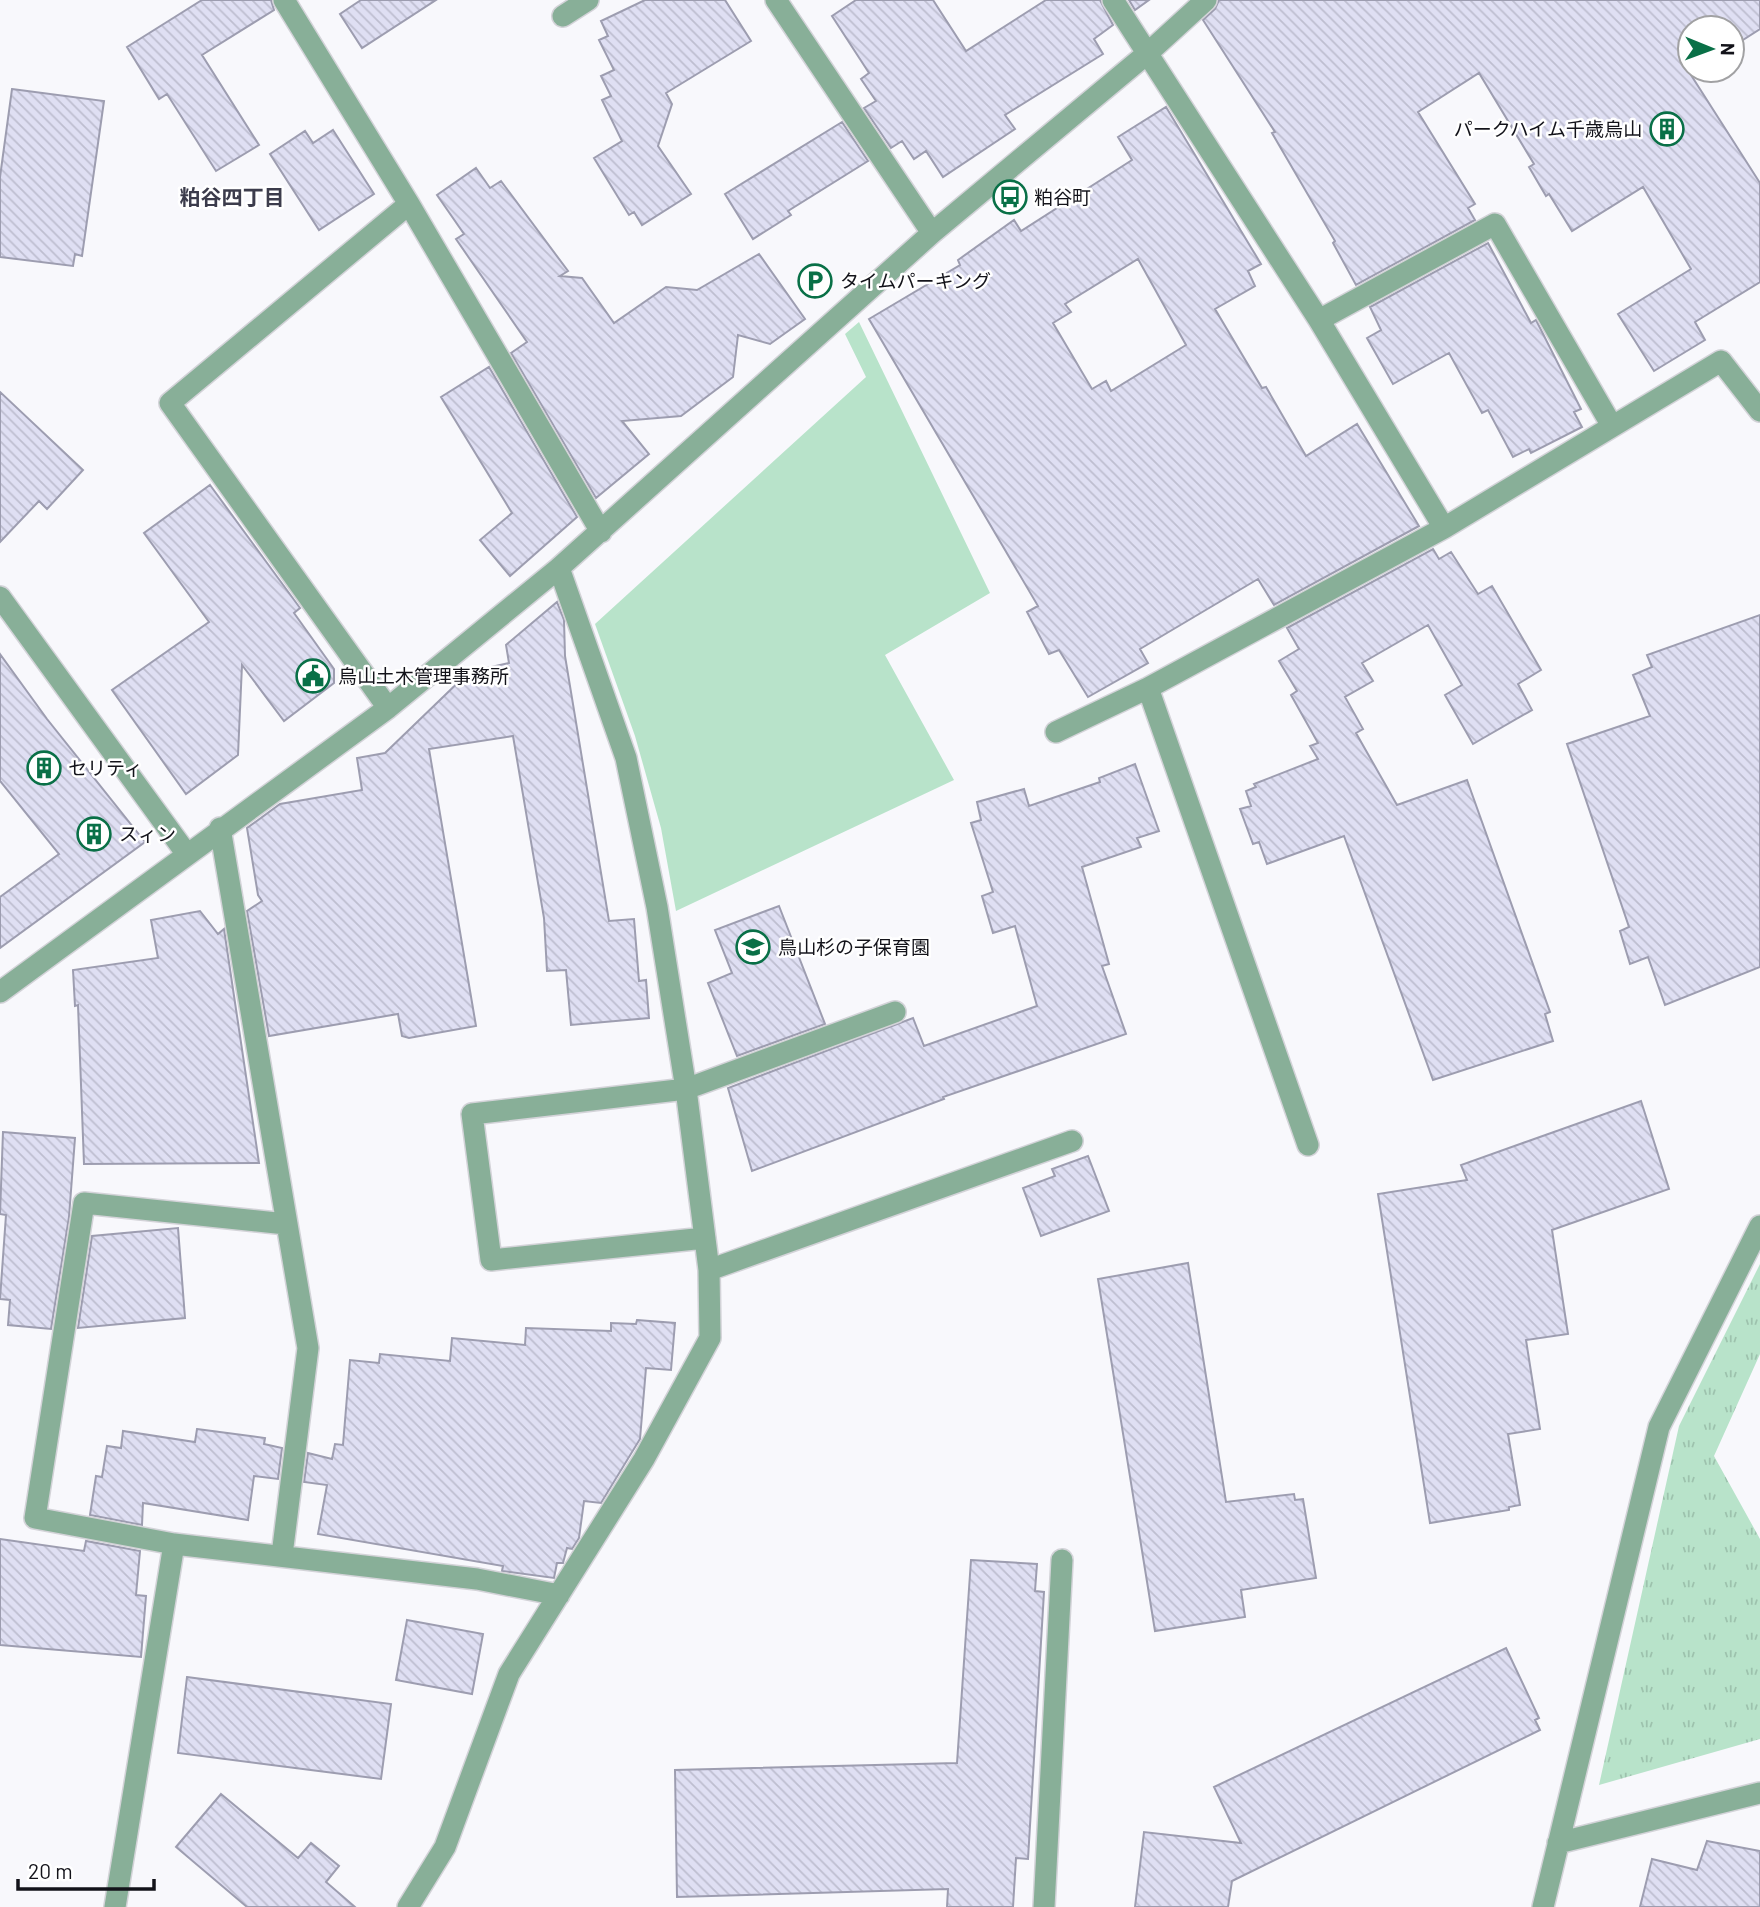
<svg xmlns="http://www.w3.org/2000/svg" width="1760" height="1907" font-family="Barlow,'Noto Sans JP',sans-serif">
	<defs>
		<pattern id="park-tufts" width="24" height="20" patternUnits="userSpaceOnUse" patternTransform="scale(1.75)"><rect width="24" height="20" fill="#b8e3ca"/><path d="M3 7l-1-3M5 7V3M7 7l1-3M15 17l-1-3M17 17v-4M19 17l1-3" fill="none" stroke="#9dc2ad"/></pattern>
		<pattern id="building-back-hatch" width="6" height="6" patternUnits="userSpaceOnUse" patternTransform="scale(1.75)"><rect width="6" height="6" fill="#dfdff3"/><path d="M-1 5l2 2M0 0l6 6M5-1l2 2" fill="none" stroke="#bebed0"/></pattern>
	</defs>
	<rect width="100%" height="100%" fill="#f8f8fc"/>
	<path fill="#b8e3ca" d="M 859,322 L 990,593 L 885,655 L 954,780 L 676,911 L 661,828 L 635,736 L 595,624 L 866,377 L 845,334 Z"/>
	<path fill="url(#park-tufts)" d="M 1760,1264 L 1760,1354 L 1714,1456 L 1760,1539 L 1760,1739 L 1599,1785 L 1679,1426 Z"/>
	<path fill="url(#building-back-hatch)" stroke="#9d9db0" stroke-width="2" fill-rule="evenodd" d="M 202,0 L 271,0 L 274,10 L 202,55 L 259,145 L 216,171 L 167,94 L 159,99 L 127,47 Z
		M 361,0 L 436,0 L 362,48 L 340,14 Z
		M 645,0 L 725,0 L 751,41 L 666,93 L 672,104 L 658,146 L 691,194 L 642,225 L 634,212 L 629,215 L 594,158 L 622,141 L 602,100 L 611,96 L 601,76 L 614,70 L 599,40 L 608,36 L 601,21 Z
		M 856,0 L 933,0 L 966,51 L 1046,0 L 1100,0 L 1113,25 L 1094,39 L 1103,54 L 1005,115 L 1015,129 L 943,177 L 926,151 L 914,159 L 902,141 L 891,148 L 864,108 L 876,101 L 861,79 L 869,73 L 832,16 Z
		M 1129,0 L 1149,0 L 1135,10 Z
		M 1219,0 L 1760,0 L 1760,29 L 1732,47 L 1732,28 L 1690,28 L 1690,70 L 1698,70 L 1691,75 L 1760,183 L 1760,282 L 1695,322 L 1705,340 L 1654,371 L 1618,314 L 1691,269 L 1643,187 L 1572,231 L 1549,194 L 1546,196 L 1529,167 L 1534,164 L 1479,73 L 1418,112 L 1475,204 L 1468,208 L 1475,220 L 1356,285 L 1333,243 L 1335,241 L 1272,133 L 1275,132 L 1203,20 L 1215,9 Z
		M 12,89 L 104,101 L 82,256 L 75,254 L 73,266 L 0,257 L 0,177 Z
		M 1166,107 L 1261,264 L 1248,271 L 1255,286 L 1215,309 L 1262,388 L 1266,387 L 1306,456 L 1357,424 L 1419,526 L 1274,605 L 1258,579 L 1140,649 L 1148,663 L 1088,697 L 1059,650 L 1049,654 L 1027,612 L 1038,606 L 869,319 L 960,265 L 958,260 L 1014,220 L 1021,231 L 1132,160 L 1118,137 ZM 1138,259 L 1186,345 L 1111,391 L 1106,381 L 1092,389 L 1053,323 L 1071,312 L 1065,304 Z
		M 842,122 L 868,161 L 788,211 L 791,215 L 753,239 L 725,194 Z
		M 333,130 L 374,194 L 319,230 L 270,154 L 305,131 L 313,143 Z
		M 476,168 L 490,188 L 501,181 L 568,271 L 560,276 L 582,278 L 614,323 L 666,287 L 697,290 L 759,254 L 805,319 L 770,344 L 738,335 L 733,377 L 681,416 L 622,421 L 649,454 L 596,498 L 511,353 L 527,342 L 456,239 L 464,234 L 437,195 Z
		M 1488,243 L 1531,323 L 1536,320 L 1581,409 L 1574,412 L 1582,427 L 1531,453 L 1529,449 L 1513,457 L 1488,410 L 1482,413 L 1449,353 L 1393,384 L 1367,338 L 1381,330 L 1370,307 Z
		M 489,367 L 577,517 L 510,576 L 480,540 L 512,513 L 441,397 Z
		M 0,392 L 83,470 L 47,509 L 39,501 L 0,542 Z
		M 210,485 L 300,608 L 294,613 L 334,669 L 334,683 L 284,721 L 242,665 L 238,755 L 186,794 L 112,690 L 209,622 L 144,533 Z
		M 1433,549 L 1439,559 L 1451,552 L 1478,594 L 1492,586 L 1541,670 L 1518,684 L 1532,710 L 1473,744 L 1445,695 L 1462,685 L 1428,625 L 1362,663 L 1373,681 L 1345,697 L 1363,729 L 1356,733 L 1397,805 L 1467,780 L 1550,1012 L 1545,1014 L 1553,1041 L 1433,1080 L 1344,836 L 1267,864 L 1259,842 L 1253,844 L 1240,809 L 1251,806 L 1246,791 L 1256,787 L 1254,784 L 1318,759 L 1310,746 L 1318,743 L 1291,695 L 1297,691 L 1279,661 L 1299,649 L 1287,628 Z
		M 557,602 L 564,620 L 565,656 L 609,921 L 634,919 L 639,981 L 646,980 L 649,1018 L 571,1025 L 566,970 L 547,971 L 544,918 L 513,736 L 429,749 L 476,1026 L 409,1038 L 402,1036 L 398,1014 L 269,1036 L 247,911 L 262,901 L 258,895 L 247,828 L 280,804 L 362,790 L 357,758 L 385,753 L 469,672 L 509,663 L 506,645 Z
		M 1760,615 L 1760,967 L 1665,1005 L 1648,957 L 1630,964 L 1620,931 L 1629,927 L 1567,744 L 1650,716 L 1633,675 L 1652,667 L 1647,655 Z
		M 0,654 L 47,719 L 145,842 L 0,948 L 0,897 L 59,854 L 0,781 Z
		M 1135,764 L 1159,831 L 1137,838 L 1141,847 L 1082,867 L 1109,964 L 1102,966 L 1126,1034 L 943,1097 L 944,1099 L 752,1171 L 728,1088 L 913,1018 L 924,1046 L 1037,1006 L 1015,926 L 993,933 L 982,896 L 993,892 L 971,823 L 981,820 L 977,802 L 1024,789 L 1029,806 L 1100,782 L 1099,778 Z
		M 779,906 L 825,1024 L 737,1056 L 708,983 L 732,973 L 715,930 Z
		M 200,911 L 218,934 L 224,929 L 259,1163 L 84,1164 L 78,1005 L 75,1006 L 73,970 L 158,958 L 151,920 Z
		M 1641,1101 L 1669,1189 L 1552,1230 L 1568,1334 L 1526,1340 L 1540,1429 L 1508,1434 L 1520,1505 L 1509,1507 L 1509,1510 L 1430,1523 L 1378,1194 L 1467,1180 L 1461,1165 Z
		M 3,1132 L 75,1138 L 69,1217 L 51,1329 L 8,1325 L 10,1300 L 0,1299 L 6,1215 L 0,1214 Z
		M 1088,1156 L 1109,1211 L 1041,1236 L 1023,1188 L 1055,1176 L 1052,1169 Z
		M 178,1228 L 185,1318 L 78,1328 L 92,1236 Z
		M 1188,1263 L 1226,1502 L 1294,1494 L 1295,1500 L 1303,1499 L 1316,1578 L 1241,1590 L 1245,1617 L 1155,1631 L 1098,1279 Z
		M 637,1320 L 675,1323 L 671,1370 L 646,1368 L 640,1439 L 601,1503 L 584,1501 L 579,1538 L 572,1549 L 567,1548 L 563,1563 L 557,1563 L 554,1578 L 502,1571 L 503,1566 L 318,1534 L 327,1485 L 304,1482 L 308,1453 L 332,1459 L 335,1444 L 343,1445 L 350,1360 L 379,1363 L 380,1354 L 450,1361 L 452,1338 L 525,1345 L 526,1328 L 611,1331 L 611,1323 L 636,1324 Z
		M 197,1429 L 265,1438 L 264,1444 L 282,1448 L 278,1479 L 254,1476 L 248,1520 L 143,1503 L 142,1525 L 90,1515 L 96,1476 L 102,1477 L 107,1446 L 121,1448 L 123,1431 L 195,1442 Z
		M 0,1539 L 84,1551 L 86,1541 L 140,1551 L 136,1595 L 146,1596 L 141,1657 L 0,1645 Z
		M 971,1560 L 1037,1564 L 1035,1591 L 1044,1592 L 1028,1859 L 1016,1858 L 1013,1907 L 947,1907 L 948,1889 L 677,1897 L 675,1770 L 957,1763 Z
		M 407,1620 L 483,1634 L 472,1694 L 396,1680 Z
		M 1506,1648 L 1539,1718 L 1535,1720 L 1540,1730 L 1232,1881 L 1228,1907 L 1135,1907 L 1144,1832 L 1241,1843 L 1214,1787 Z
		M 187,1677 L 391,1704 L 381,1779 L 178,1753 Z
		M 221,1794 L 298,1858 L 311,1843 L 339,1866 L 326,1882 L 355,1907 L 247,1907 L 176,1847 Z
		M 1707,1841 L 1760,1851 L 1760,1907 L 1640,1907 L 1652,1859 L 1697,1870 Z"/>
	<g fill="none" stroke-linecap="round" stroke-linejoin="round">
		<defs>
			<path id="minor" d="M 284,0 L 409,204 L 601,532
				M 776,0 L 932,233
				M 1113,0 L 1319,320 L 1444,528
				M 563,16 L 588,0
				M 1319,320 L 1495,224 L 1612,426
				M 0,597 L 186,853
				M 1148,688 L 1308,1145
				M 388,708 L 170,403 L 409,204
				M 1056,732 L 1148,688 L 1444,528 L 1721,361 L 1760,411
				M 220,828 L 308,1348 L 282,1555
				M 0,992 L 388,708 L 559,568 L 932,233 L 1149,52 L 1206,0
				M 705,1238 L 491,1260 L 472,1114 L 686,1089 L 895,1012
				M 709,1270 L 1072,1141
				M 174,1544 L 477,1579 L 559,1595
				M 1558,1843 L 1760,1793
				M 115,1907 L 174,1544 L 35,1518 L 84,1203 L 286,1224
				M 408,1907 L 445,1847 L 509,1674 L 644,1459 L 710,1338 L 709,1270 L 686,1089 L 657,907 L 626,758 L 559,568
				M 1044,1907 L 1062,1560
				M 1543,1907 L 1659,1427 L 1760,1226"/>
		</defs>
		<use href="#minor" stroke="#d3d3d8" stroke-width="24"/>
		<use href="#minor" stroke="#88af98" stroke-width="21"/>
	</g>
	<defs>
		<symbol id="building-ring" viewBox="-11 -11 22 22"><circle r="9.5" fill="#fff" stroke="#097047" stroke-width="1.5"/><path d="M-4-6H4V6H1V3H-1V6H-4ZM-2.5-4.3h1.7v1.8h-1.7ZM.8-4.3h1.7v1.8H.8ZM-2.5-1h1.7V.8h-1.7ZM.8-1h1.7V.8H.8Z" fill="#097047"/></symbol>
		<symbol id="bus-ring" viewBox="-11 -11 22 22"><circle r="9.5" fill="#fff" stroke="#097047" stroke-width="1.5"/><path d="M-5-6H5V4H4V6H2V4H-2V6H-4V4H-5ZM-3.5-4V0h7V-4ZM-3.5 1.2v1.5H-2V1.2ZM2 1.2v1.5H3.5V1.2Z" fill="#097047"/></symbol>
		<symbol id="parking-ring" viewBox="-11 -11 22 22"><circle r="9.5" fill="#fff" stroke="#097047" stroke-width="1.5"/><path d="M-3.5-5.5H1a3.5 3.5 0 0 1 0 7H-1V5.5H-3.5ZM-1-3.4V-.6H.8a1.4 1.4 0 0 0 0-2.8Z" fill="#097047"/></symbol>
		<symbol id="civic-ring" viewBox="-11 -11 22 22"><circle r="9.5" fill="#fff" stroke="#097047" stroke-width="1.5"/><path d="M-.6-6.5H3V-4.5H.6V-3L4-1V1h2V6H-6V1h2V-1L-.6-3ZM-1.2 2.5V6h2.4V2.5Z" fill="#097047"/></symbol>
		<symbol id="school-ring" viewBox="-11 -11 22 22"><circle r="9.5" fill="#fff" stroke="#097047" stroke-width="1.5"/><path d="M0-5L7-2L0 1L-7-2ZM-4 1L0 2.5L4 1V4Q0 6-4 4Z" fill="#097047"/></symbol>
	</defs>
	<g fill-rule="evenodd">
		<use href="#building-ring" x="1648" y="110" width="38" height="38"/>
		<use href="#bus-ring" x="991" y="178" width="38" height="38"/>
		<use href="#parking-ring" x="796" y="262" width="38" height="38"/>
		<use href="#civic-ring" x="294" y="657" width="38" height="38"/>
		<use href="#building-ring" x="25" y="749" width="38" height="38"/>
		<use href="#building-ring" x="75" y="815" width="38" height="38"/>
		<use href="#school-ring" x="734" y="928" width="38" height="38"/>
	</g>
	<g text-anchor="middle" stroke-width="5" stroke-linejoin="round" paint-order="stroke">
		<g font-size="19" fill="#13131a" stroke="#fff" text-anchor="start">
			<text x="1642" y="136" text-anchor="end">パークハイム千歳烏山</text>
			<text x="1034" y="204">粕谷町</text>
			<text x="840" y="288">タイムパーキング</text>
			<text x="338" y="683">烏山土木管理事務所</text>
			<text x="68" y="775">セリティ</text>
			<text x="119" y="841">スィン</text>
			<text x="778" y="954">鳥山杉の子保育園</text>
		</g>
		<g font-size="21" font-weight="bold" fill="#3c3c4c" stroke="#fff">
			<text x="232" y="205">粕谷四丁目</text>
		</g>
	</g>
	<g transform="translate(1711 49) rotate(91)"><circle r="33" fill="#ffffff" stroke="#a1a1a3" stroke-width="2"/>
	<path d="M0-5L12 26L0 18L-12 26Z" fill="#097047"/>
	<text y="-10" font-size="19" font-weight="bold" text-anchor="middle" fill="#13131a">N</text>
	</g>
	<path d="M18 1879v10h136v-10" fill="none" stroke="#13131a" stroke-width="3.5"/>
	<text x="28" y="1879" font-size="21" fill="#13131a" stroke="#ffffff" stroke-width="5" paint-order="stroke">20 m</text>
</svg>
